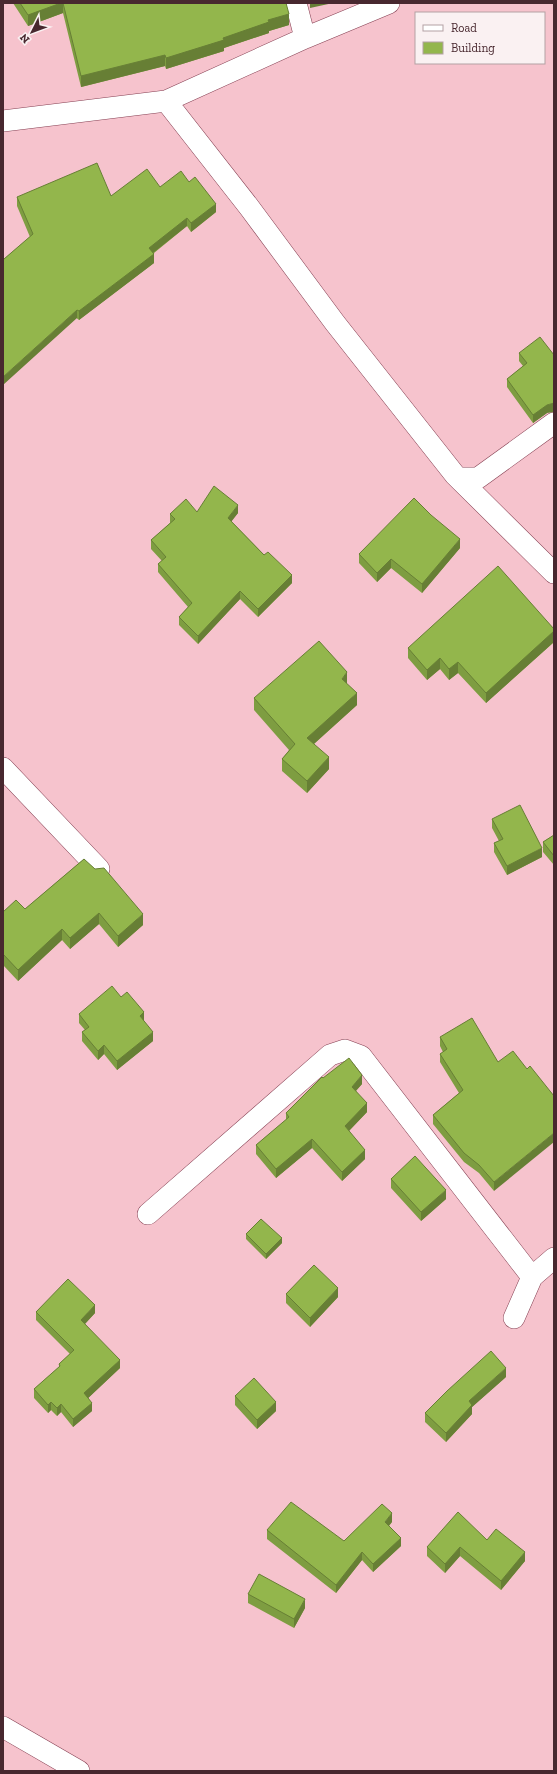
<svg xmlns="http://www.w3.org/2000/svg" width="557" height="1774" font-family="'Zilla Slab',serif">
	<rect width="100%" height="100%" fill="#f6c3cd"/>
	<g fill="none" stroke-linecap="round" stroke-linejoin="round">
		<defs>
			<path id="street" d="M 296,3 L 305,38
				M 166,101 L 249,207 L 335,323 L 455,475 L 554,573
				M 3,121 L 166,101 L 305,38 L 389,3
				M 459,478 L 478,478 L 554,423
				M 3,768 L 99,869
				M 148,1214 L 330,1055 L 345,1050 L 361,1056 L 532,1277
				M 514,1318 L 532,1277 L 554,1258
				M 3,1727 L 79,1771"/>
		</defs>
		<use href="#street" stroke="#864053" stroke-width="22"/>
		<use href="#street" stroke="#fff" stroke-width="21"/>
	</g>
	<path fill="#7e9d41" d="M 13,3 L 286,3 L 289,25 L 269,31 L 269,33 L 224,48 L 224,51 L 166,69 L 165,66 L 81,87 L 63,13 L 28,26 Z
		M 189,182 L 216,212 L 191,232 L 187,226 L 154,253 L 154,263 L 79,320 L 4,259 L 30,237 L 17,206 L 17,197 L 111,196 L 160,187 Z
		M 519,353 L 554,355 L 547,413 L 533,423 L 507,387 L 507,379 L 523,366 L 519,361 Z
		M 197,512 L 238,513 L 231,521 L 292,583 L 258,617 L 240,599 L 198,644 L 179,625 L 179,617 L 188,607 L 158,572 L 158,564 L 162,561 L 151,549 L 151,540 L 170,523 L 170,514 Z
		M 460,548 L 422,593 L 391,568 L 377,582 L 359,563 L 359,554 Z
		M 554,629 L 554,642 L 486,703 L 458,673 L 449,680 L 440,669 L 427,680 L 408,658 L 408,648 Z
		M 347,684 L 357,705 L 314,744 L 329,769 L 307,793 L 282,771 L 282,759 L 289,750 L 254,710 L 254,698 Z
		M 492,819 L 542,857 L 507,875 L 494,852 L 494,843 L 499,841 L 492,828 Z
		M 554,835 L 554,865 L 543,852 L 543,842 Z
		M 84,859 L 143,925 L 118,947 L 99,924 L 70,949 L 62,940 L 18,981 L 3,965 L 3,912 L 25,909 Z
		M 121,997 L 144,1022 L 153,1041 L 117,1070 L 104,1054 L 98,1060 L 82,1041 L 82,1032 L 85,1030 L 79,1023 L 79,1014 Z
		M 440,1037 L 498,1062 L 494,1191 L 479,1173 L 464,1162 L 433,1124 L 433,1115 L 459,1093 L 440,1062 L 440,1054 L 443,1052 L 440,1046 Z
		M 323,1078 L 362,1084 L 356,1091 L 367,1112 L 349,1131 L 365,1159 L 342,1181 L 312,1148 L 276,1178 L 256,1154 L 256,1145 L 286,1120 L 286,1113 Z
		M 391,1179 L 446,1199 L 421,1221 L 391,1188 Z
		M 246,1234 L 282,1243 L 266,1259 L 246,1239 Z
		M 286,1294 L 338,1297 L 310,1327 L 286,1303 Z
		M 36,1312 L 95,1313 L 85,1324 L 120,1368 L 88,1398 L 92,1411 L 73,1427 L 61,1412 L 57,1416 L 51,1410 L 48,1413 L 34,1398 L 34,1389 L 59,1367 L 59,1364 L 70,1354 L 36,1320 Z
		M 506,1377 L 472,1407 L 472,1414 L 446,1442 L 425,1422 L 425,1413 Z
		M 235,1396 L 276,1411 L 257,1429 L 235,1405 Z
		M 392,1522 L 389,1526 L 401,1546 L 373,1572 L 362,1560 L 336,1593 L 267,1539 L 267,1530 L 344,1541 Z
		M 487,1540 L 525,1561 L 501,1590 L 460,1556 L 445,1573 L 427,1556 L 427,1547 Z
		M 248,1594 L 305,1608 L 294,1628 L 248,1603 Z"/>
	<path fill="#677f35" d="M 61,3 L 63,3 L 63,13 L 28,26 L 28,15 Z
		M 310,3 L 333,3 L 310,8 Z
		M 289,14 L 289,25 L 269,31 L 269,33 L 224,48 L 224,51 L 166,69 L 166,58 L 223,38 L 268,20 Z
		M 165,55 L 165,66 L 81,87 L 81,76 Z
		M 216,204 L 216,212 L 191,232 L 191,223 Z
		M 187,218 L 187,226 L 149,256 L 149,248 Z
		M 154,254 L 154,263 L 79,320 L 79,311 Z
		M 77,310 L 77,318 L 3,385 L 3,377 Z
		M 554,403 L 554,412 L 547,413 L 533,423 L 533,415 L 547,405 Z
		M 238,505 L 238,513 L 228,526 L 228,518 Z
		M 460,539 L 460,548 L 422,593 L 422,584 Z
		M 391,559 L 391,568 L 377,582 L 377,573 Z
		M 292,575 L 292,583 L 258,617 L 258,609 Z
		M 240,591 L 240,599 L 198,644 L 198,636 Z
		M 554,631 L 554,642 L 486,703 L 486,693 Z
		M 440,658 L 440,669 L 427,680 L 427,670 Z
		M 458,662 L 458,673 L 449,680 L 449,669 Z
		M 347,672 L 347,684 L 342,679 Z
		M 357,693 L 357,705 L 307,750 L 307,738 Z
		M 329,757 L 329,769 L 307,793 L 307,781 Z
		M 542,848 L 542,857 L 507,875 L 507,866 Z
		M 99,913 L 99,924 L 70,949 L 70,938 Z
		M 143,914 L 143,925 L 118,947 L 118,936 Z
		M 62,929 L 62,940 L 18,981 L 18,970 Z
		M 144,1012 L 144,1022 L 140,1016 Z
		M 153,1032 L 153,1041 L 117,1070 L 117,1061 Z
		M 104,1045 L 104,1054 L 98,1060 L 98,1051 Z
		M 362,1075 L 362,1084 L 352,1095 L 352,1087 Z
		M 367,1103 L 367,1112 L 345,1135 L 345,1126 Z
		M 554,1133 L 554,1142 L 494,1191 L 494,1182 Z
		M 312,1139 L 312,1148 L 276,1178 L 276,1169 Z
		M 365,1150 L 365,1159 L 342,1181 L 342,1172 Z
		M 446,1190 L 446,1199 L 421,1221 L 421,1212 Z
		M 282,1238 L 282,1243 L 266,1259 L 266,1254 Z
		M 338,1288 L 338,1297 L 310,1327 L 310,1318 Z
		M 95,1305 L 95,1313 L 81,1328 L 81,1320 Z
		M 120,1360 L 120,1368 L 84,1402 L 84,1393 Z
		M 506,1368 L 506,1377 L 472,1407 L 472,1414 L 446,1442 L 446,1433 L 469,1401 Z
		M 51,1402 L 51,1410 L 48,1413 L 48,1405 Z
		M 276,1402 L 276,1411 L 257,1429 L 257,1420 Z
		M 92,1403 L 92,1411 L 73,1427 L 73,1419 Z
		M 61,1404 L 61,1412 L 57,1416 L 57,1408 Z
		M 392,1513 L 392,1522 L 385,1530 L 385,1522 Z
		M 401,1538 L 401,1546 L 373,1572 L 373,1564 Z
		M 460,1547 L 460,1556 L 445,1573 L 445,1564 Z
		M 362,1552 L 362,1560 L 336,1593 L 336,1585 Z
		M 525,1552 L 525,1561 L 501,1590 L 501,1581 Z
		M 305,1599 L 305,1608 L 294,1628 L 294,1619 Z"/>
	<path fill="#93b64c" stroke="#677f35" d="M 20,3 L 61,3 L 28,15 Z
		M 63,3 L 286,3 L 289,14 L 268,20 L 269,22 L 223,38 L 224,40 L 166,58 L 165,55 L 81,76 Z
		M 97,163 L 111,196 L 147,169 L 160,187 L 181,171 L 189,182 L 195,177 L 216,204 L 191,223 L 187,218 L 149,248 L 154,254 L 79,311 L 77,310 L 3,377 L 3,258 L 4,259 L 33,234 L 17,197 Z
		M 540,337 L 554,355 L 554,403 L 547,405 L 533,415 L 507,379 L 527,363 L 519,353 Z
		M 214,486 L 238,505 L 228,518 L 264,555 L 268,552 L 292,575 L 258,609 L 240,591 L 198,636 L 179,617 L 192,603 L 158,564 L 166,557 L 151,540 L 175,519 L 170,514 L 186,499 L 197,512 Z
		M 414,498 L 431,515 L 460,539 L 422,584 L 391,559 L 377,573 L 359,554 Z
		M 498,566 L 554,629 L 554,631 L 486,693 L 458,662 L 449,669 L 440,658 L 427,670 L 408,648 Z
		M 319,641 L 347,672 L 342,679 L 357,693 L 307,738 L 329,757 L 307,781 L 282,759 L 295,744 L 254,698 Z
		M 520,805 L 542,848 L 507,866 L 494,843 L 503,839 L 492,819 Z
		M 554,835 L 554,856 L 543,842 Z
		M 84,859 L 95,869 L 104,868 L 143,914 L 118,936 L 99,913 L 70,938 L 62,929 L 18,970 L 3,954 L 3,912 L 16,900 L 25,909 Z
		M 112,986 L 121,997 L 127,992 L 144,1012 L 140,1016 L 153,1032 L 117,1061 L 104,1045 L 98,1051 L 82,1032 L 89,1027 L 79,1014 Z
		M 472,1018 L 498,1062 L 513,1051 L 527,1069 L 530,1066 L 554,1096 L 554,1133 L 494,1182 L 479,1165 L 464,1153 L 433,1115 L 463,1090 L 440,1054 L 447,1049 L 440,1037 Z
		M 349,1058 L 362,1075 L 352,1087 L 367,1103 L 345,1126 L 365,1150 L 342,1172 L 312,1139 L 276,1169 L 256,1145 L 289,1117 L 286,1113 L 322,1077 L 323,1078 Z
		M 415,1156 L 446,1190 L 421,1212 L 391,1179 Z
		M 261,1219 L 282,1238 L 266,1254 L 246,1234 Z
		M 314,1265 L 338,1288 L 310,1318 L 286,1294 Z
		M 68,1279 L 95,1305 L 81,1320 L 120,1360 L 84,1393 L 92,1403 L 73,1419 L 61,1404 L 57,1408 L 51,1402 L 48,1405 L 34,1389 L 60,1366 L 59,1364 L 74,1350 L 36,1312 Z
		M 491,1351 L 506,1368 L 469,1401 L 472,1405 L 446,1433 L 425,1413 L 447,1391 Z
		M 254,1378 L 276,1402 L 257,1420 L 235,1396 Z
		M 291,1502 L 344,1541 L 382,1504 L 392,1513 L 385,1522 L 401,1538 L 373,1564 L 362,1552 L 336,1585 L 267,1530 Z
		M 458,1512 L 487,1540 L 496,1529 L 525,1552 L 501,1581 L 460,1547 L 445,1564 L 427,1547 Z
		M 259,1574 L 305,1599 L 294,1619 L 248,1594 Z"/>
	<rect width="557" height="1774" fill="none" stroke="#48282f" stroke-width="8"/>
	<rect x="415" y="12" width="130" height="52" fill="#faf1f2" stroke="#b3a1a4"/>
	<rect x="423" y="25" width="20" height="6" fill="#ffffff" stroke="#b3a1a4"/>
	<text x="451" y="32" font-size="12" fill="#48282f">Road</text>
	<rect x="423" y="42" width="20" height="12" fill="#93b64c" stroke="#b3a1a4"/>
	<text x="451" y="52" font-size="12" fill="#48282f">Building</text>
	<g transform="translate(32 32) rotate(228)" stroke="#faf1f2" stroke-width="3" paint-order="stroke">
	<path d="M0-3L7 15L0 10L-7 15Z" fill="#48282f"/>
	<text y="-6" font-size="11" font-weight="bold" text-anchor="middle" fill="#48282f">N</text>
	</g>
</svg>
